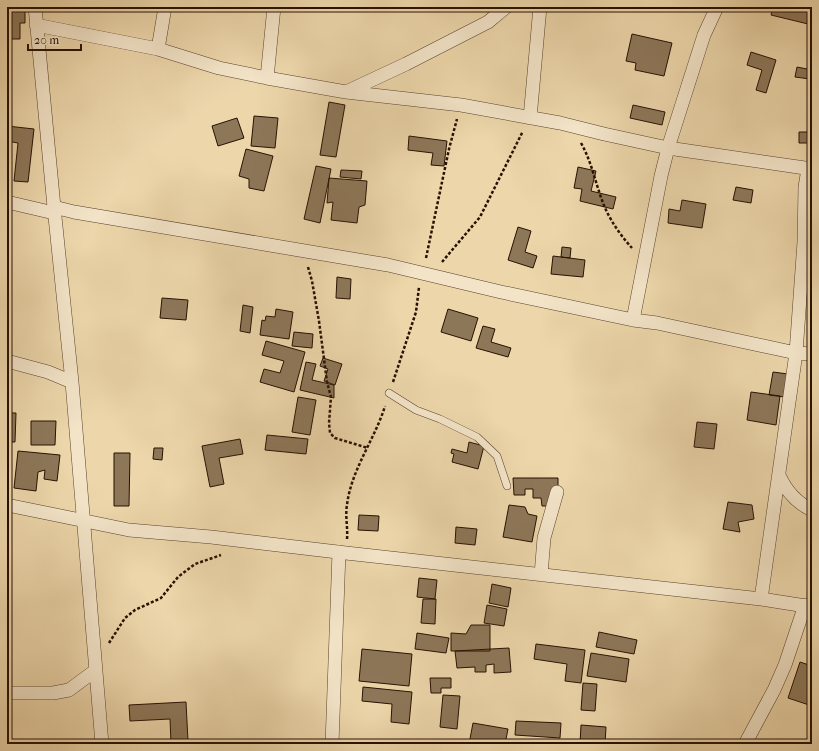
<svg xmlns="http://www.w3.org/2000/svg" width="819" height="751" font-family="'IM FELL French Canon',serif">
	<rect width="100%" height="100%" fill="#ecd6aa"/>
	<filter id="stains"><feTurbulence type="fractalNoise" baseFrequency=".005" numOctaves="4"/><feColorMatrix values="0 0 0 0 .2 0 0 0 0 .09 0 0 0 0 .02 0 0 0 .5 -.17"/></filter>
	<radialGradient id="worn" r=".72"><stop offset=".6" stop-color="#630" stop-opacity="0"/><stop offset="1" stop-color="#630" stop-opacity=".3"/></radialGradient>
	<path fill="#8d7759" stroke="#271102" d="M 7,7 L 25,7 L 25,23 L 20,23 L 20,39 L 7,39 Z
		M 773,7 L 812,7 L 808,24 L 771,15 Z
		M 632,34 L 672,43 L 664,76 L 635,70 L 636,63 L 626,61 Z
		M 751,52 L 776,60 L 766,93 L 756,90 L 762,70 L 747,65 Z
		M 797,67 L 812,70 L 812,86 L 809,86 L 810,79 L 795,77 Z
		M 329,102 L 345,105 L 336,157 L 320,155 Z
		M 633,105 L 665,112 L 662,125 L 630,118 Z
		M 254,116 L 278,118 L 275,148 L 251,146 Z
		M 237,118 L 244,138 L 218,146 L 212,126 Z
		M 7,126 L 34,129 L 28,182 L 14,181 L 18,143 L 7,141 Z
		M 799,132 L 812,132 L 812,143 L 799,143 Z
		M 409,136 L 447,141 L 444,166 L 431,165 L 433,153 L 408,150 Z
		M 246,149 L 273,156 L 264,191 L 249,188 L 249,179 L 239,176 Z
		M 316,166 L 331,169 L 320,223 L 304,219 Z
		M 578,167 L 596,171 L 591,191 L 616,197 L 613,209 L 580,201 L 582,189 L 574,188 Z
		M 341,170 L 362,171 L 361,179 L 340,177 Z
		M 329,178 L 367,181 L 365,205 L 359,207 L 357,223 L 331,220 L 333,202 L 327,203 Z
		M 736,187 L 753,190 L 751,203 L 733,200 Z
		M 682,200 L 706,204 L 702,228 L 668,223 L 669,209 L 680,211 Z
		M 518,227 L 531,231 L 525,252 L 537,256 L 533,268 L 508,260 Z
		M 562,247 L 571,248 L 570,258 L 561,257 Z
		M 553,256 L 585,260 L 583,277 L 551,274 Z
		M 337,277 L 351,279 L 350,299 L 336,298 Z
		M 162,298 L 188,300 L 186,320 L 160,318 Z
		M 243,305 L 253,307 L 250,333 L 240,331 Z
		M 276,309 L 293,312 L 289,339 L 260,335 L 262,320 L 265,321 L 266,316 L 275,317 Z
		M 448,309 L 478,318 L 471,341 L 441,332 Z
		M 483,326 L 495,329 L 491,342 L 511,348 L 508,357 L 476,348 Z
		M 294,332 L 313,334 L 312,348 L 292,346 Z
		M 266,341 L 305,352 L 294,392 L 260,382 L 264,369 L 280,373 L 284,361 L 262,355 Z
		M 323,358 L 342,364 L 335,385 L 324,381 L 328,369 L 320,366 Z
		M 306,362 L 316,364 L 312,380 L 334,385 L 334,398 L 300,390 Z
		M 773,372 L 788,374 L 785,397 L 769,395 Z
		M 751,392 L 780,396 L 776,425 L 747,420 Z
		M 298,397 L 316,400 L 310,435 L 292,432 Z
		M 7,413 L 16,413 L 15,442 L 7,442 Z
		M 31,421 L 56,421 L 55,445 L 31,445 Z
		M 697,422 L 717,424 L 714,449 L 694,447 Z
		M 267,435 L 308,439 L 306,454 L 265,450 Z
		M 240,439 L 243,454 L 219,458 L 224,484 L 210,487 L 202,446 Z
		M 469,442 L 484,446 L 478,469 L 452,462 L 454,454 L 451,453 L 452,449 L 467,453 Z
		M 154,448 L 163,448 L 162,460 L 153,459 Z
		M 18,451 L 60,455 L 57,481 L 44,479 L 45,470 L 38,472 L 36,491 L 14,488 Z
		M 114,453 L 130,453 L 129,506 L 114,506 Z
		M 513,478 L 558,478 L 558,506 L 542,506 L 541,498 L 533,498 L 533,489 L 525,489 L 525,495 L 514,495 Z
		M 728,502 L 752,505 L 754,519 L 738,522 L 740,532 L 723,529 Z
		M 509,505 L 525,507 L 528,514 L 537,516 L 532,542 L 503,537 Z
		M 359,515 L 379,516 L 378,531 L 358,530 Z
		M 456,527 L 477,529 L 475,545 L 455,543 Z
		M 419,578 L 437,580 L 435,599 L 417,597 Z
		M 492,584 L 511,588 L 508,607 L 489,603 Z
		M 423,599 L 436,599 L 435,624 L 421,623 Z
		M 487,605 L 507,609 L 504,626 L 484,623 Z
		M 471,625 L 490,625 L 490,651 L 451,651 L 451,633 L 466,634 Z
		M 599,632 L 637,640 L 634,654 L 596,647 Z
		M 417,633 L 449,638 L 446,653 L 415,649 Z
		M 536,644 L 585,650 L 581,683 L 565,681 L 567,664 L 534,659 Z
		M 509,648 L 511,672 L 494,673 L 494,664 L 486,665 L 486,672 L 475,672 L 475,667 L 457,668 L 455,651 Z
		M 362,649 L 412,654 L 409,686 L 359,681 Z
		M 591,653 L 629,659 L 626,682 L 587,676 Z
		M 800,662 L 812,666 L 812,706 L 788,698 Z
		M 430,678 L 451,678 L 451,688 L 441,688 L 441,693 L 431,693 Z
		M 583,683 L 597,684 L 595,711 L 581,710 Z
		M 363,687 L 412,692 L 409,724 L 391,722 L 392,704 L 362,701 Z
		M 443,695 L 460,696 L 457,729 L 440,727 Z
		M 186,702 L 188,741 L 171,743 L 170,719 L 130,721 L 129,705 Z
		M 516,721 L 561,723 L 560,738 L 515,735 Z
		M 473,723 L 508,729 L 505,744 L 469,744 Z
		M 581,725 L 606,727 L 605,744 L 580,744 Z"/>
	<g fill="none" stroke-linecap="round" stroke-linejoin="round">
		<defs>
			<path id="service" d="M 389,393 L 416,410 L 440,419 L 477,437 L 497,456 L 507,486"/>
			<path id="minor" d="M 35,7 L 54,207 L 72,382 L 102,744
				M 36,25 L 158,49 L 219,68 L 267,78 L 346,92 L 461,105 L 560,123 L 604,134 L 668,148 L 812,169
				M 158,49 L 165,7
				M 267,78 L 274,7
				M 346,92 L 406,64 L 488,22 L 506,7
				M 530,118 L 540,7
				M 7,202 L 54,213
				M 54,207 L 74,212 L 388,265 L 501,292 L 633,320 L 657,323 L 796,353 L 812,354
				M 633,320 L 661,176 L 668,148 L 704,35 L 717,7
				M 7,361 L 48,372 L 72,382
				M 779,475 C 786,491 797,503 812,510
				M 7,505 L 129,530 L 211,537 L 346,553 L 761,599 L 812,607
				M 541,575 L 544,538 L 557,492
				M 761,599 L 796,353 L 804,242 L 805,187 L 808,169
				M 7,693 L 53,693 L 69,690 L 96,670
				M 332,744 L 339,552
				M 745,744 L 774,690 L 785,665 L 805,605"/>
		</defs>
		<use href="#service" stroke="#58422c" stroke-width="8"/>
		<use href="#minor" stroke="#58422c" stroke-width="14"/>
		<path stroke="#271102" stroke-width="2.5" stroke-dasharray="3 2" stroke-linecap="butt" d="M 581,143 C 593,164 596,188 606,210 C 612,223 622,237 632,248
			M 426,258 L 449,149 L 457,119
			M 442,262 L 480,217 L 523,131
			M 308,267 L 312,281 L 319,321 L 327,382 L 331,397 L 329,423 L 330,433 L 335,438 L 368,448
			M 393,382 L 416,312 L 419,287
			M 347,539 C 348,528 345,516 347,505 C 351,470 375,439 385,406
			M 109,643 L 125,618 L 135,610 L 161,598 L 178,577 L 195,564 L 221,555"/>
		<use href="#service" stroke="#f3e4c8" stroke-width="7"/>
		<use href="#minor" stroke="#f3e4c8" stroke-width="13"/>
	</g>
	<rect width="819" height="751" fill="none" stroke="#ecd6aa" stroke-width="24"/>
	<rect x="8" y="8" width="803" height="735" fill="none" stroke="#271102" stroke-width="2"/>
	<rect x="12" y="12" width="795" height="727" fill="none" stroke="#271102"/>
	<path d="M28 44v6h53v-6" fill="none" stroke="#271102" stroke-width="2"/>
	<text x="34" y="44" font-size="12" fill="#271102" stroke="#f3e4c8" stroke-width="3" paint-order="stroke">20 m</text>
	<rect width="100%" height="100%" filter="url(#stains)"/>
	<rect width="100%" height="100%" fill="url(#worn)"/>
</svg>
